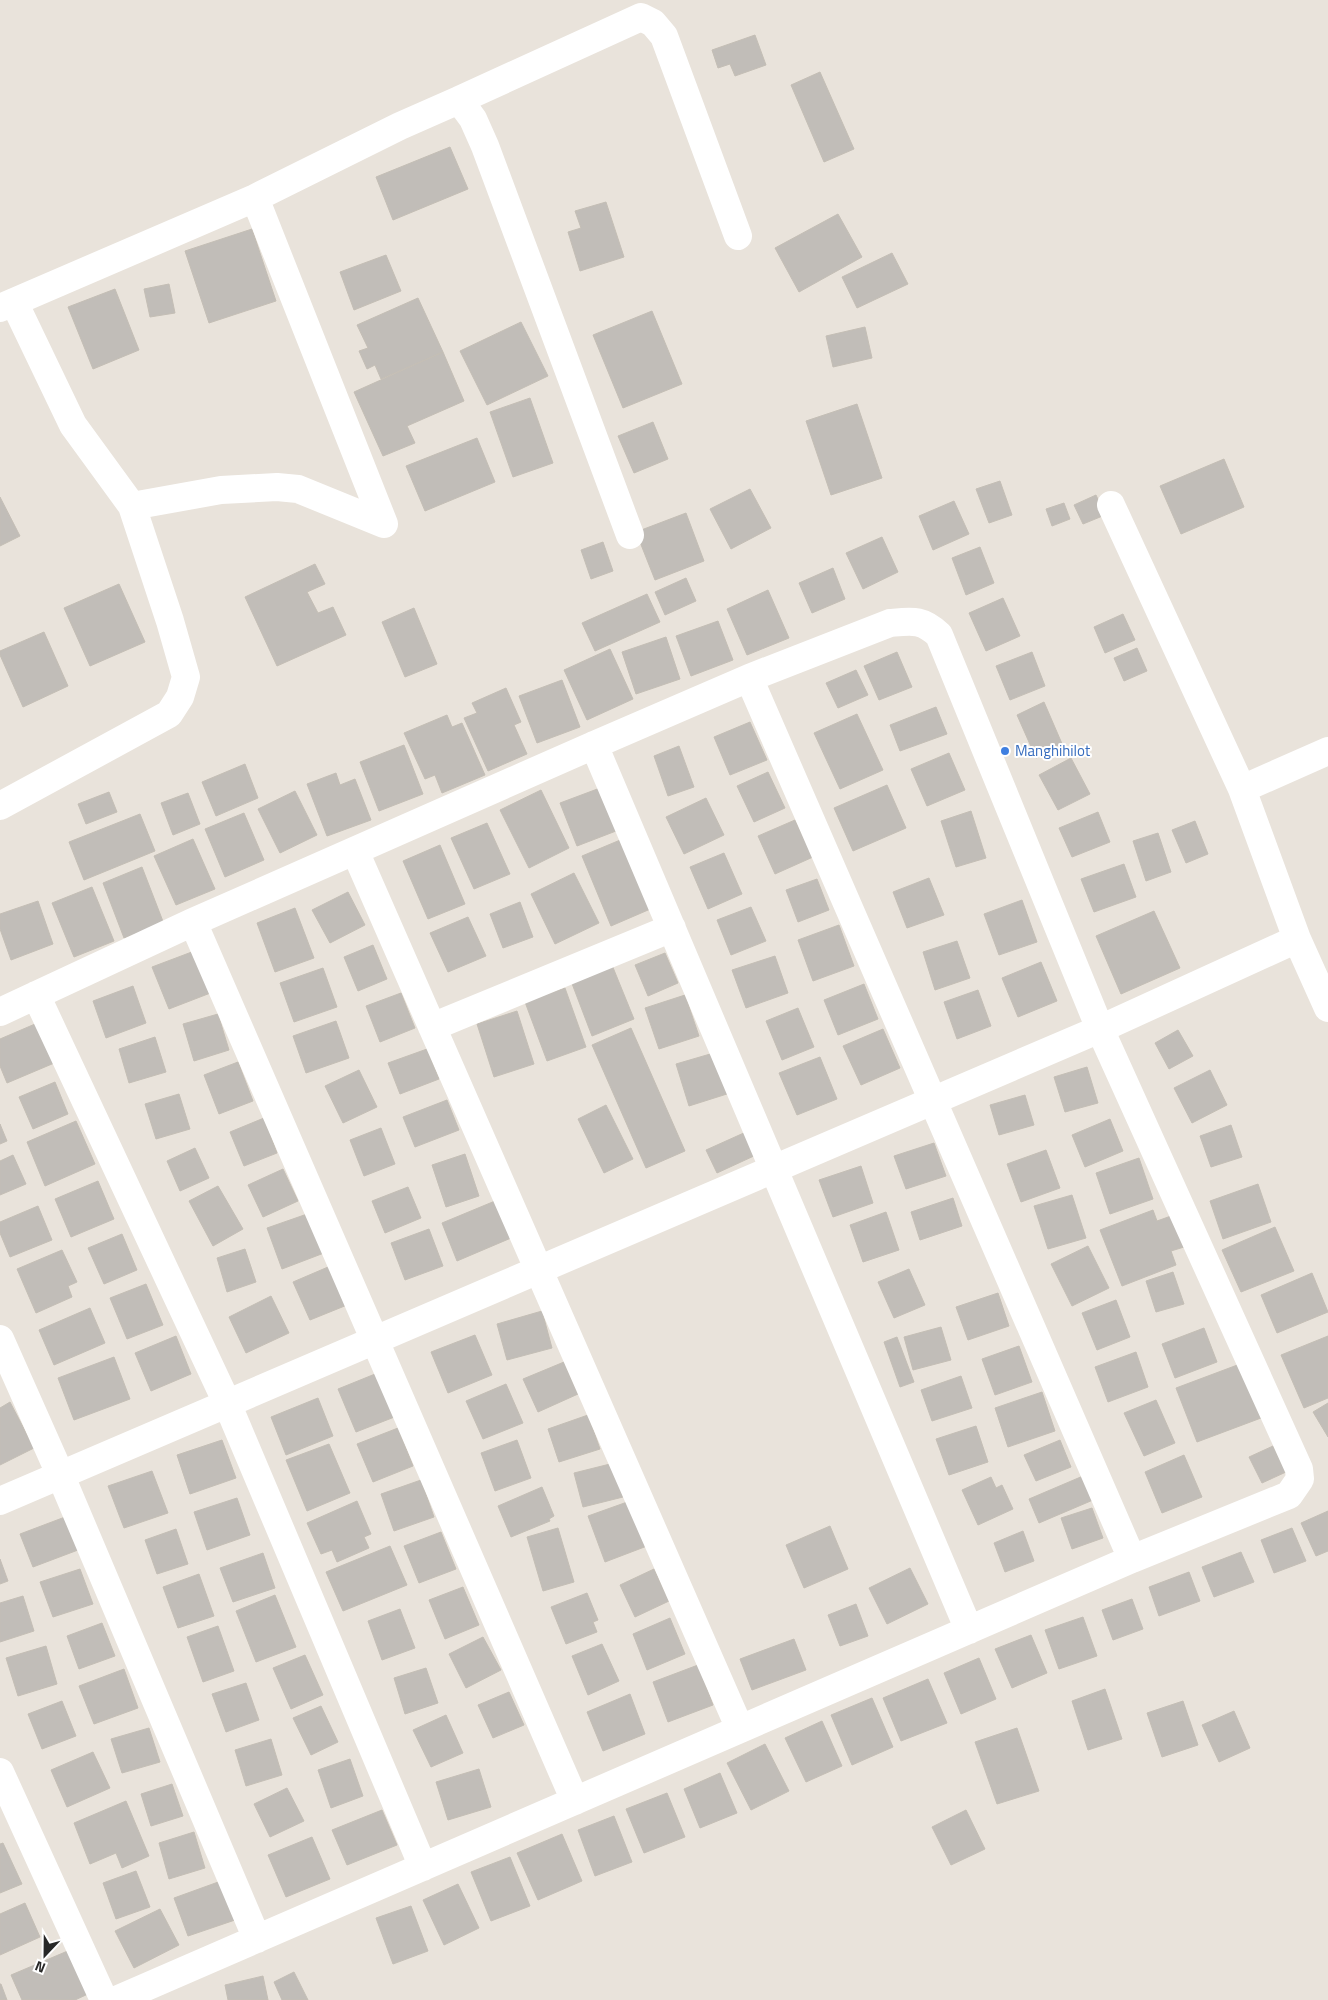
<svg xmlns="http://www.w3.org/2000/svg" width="1328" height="2000" font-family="'Titillium Web',sans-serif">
	<rect width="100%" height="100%" fill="#e9e3db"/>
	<path fill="#c1bdb8" stroke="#c4beb5" d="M 755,35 L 766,65 L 735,76 L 730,64 L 718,68 L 712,50 Z
		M 820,72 L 854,149 L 824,162 L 791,85 Z
		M 450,147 L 468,189 L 393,220 L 376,177 Z
		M 606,202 L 624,257 L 580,271 L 568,232 L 581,228 L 575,211 Z
		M 838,214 L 862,257 L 799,292 L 775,248 Z
		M 252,229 L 276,301 L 209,323 L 185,251 Z
		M 892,253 L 908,284 L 857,308 L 842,277 Z
		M 386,255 L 401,291 L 354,310 L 340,272 Z
		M 169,284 L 175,313 L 150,317 L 144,289 Z
		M 115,289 L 139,350 L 93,369 L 68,307 Z
		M 418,298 L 443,352 L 381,379 L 375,365 L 367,369 L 359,351 L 368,348 L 357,325 Z
		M 652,311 L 682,384 L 623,408 L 593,335 Z
		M 521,322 L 548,376 L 487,405 L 460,351 Z
		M 865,327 L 872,358 L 833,367 L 826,336 Z
		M 443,352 L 464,401 L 407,426 L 415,443 L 383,456 L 354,392 Z
		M 530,398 L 553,463 L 513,477 L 490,412 Z
		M 857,404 L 882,478 L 831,495 L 806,421 Z
		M 653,422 L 668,459 L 634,473 L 618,436 Z
		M 477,438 L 495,482 L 425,511 L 406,466 Z
		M 1224,459 L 1244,507 L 1181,534 L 1160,486 Z
		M 1000,481 L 1012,515 L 989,523 L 976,489 Z
		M 750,489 L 771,528 L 731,549 L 710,509 Z
		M 1096,495 L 1105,515 L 1083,524 L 1074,505 Z
		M 0,497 L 20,536 L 0,546 Z
		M 954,501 L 969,534 L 933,550 L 919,516 Z
		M 1064,503 L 1070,519 L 1052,526 L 1046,509 Z
		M 686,513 L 704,561 L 655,580 L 636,532 Z
		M 882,537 L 898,572 L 863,589 L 846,553 Z
		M 603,542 L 613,571 L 591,579 L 581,550 Z
		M 980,547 L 994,583 L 966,595 L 952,558 Z
		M 315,564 L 325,584 L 307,592 L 318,613 L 333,607 L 346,635 L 277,666 L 245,597 Z
		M 833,568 L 845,599 L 812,613 L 799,583 Z
		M 686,578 L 696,601 L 665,615 L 655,592 Z
		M 119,584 L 145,642 L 90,666 L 64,608 Z
		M 768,590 L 789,638 L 747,655 L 727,609 Z
		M 647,594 L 660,622 L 595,651 L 582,623 Z
		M 1003,598 L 1020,636 L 986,651 L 969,613 Z
		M 414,608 L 437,664 L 405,677 L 382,622 Z
		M 1123,614 L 1135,640 L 1105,653 L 1094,627 Z
		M 718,621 L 733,660 L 691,676 L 676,636 Z
		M 44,632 L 68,686 L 23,707 L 0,655 L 0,651 Z
		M 666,637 L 680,679 L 636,694 L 622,652 Z
		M 1137,648 L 1147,671 L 1124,681 L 1114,658 Z
		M 610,649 L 633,699 L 587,720 L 564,670 Z
		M 897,652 L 912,687 L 879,700 L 864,666 Z
		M 1032,652 L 1045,686 L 1010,700 L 996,666 Z
		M 856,670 L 868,695 L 838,708 L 826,683 Z
		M 562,680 L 580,727 L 537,743 L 519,696 Z
		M 506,688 L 521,722 L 514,725 L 527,754 L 488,771 L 464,718 L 477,713 L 472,703 Z
		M 1044,702 L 1063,746 L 1036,758 L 1017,715 Z
		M 936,707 L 947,734 L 900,751 L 890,725 Z
		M 857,714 L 883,770 L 840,789 L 814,733 Z
		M 447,715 L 452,727 L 462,723 L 485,775 L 442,793 L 435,775 L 425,779 L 404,733 Z
		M 750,722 L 767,760 L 730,775 L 714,737 Z
		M 404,745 L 423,794 L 379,811 L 360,762 Z
		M 679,746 L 694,787 L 668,796 L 654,756 Z
		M 949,753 L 965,790 L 927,806 L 911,769 Z
		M 1071,758 L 1090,794 L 1058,810 L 1039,775 Z
		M 245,764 L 258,798 L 216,816 L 202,782 Z
		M 768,772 L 785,808 L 754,822 L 737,786 Z
		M 336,773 L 340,785 L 355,779 L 371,820 L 327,836 L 307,784 Z
		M 887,785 L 906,828 L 853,851 L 834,808 Z
		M 600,788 L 616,831 L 577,846 L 560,803 Z
		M 541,790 L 569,848 L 529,868 L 500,810 Z
		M 295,791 L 317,835 L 280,853 L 258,809 Z
		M 109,792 L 117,812 L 86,824 L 78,804 Z
		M 188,793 L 200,824 L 173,835 L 161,803 Z
		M 706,798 L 724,835 L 684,854 L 666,817 Z
		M 971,811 L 986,858 L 956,867 L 941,821 Z
		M 1098,812 L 1110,842 L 1072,857 L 1059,828 Z
		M 244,813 L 264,860 L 225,877 L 205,829 Z
		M 140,814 L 155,851 L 84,880 L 69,842 Z
		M 795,820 L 813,857 L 775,874 L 758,836 Z
		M 1195,821 L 1208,854 L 1186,863 L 1172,830 Z
		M 487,823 L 510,874 L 474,889 L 451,838 Z
		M 1158,833 L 1171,872 L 1146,881 L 1133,841 Z
		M 625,838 L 655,907 L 611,926 L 582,856 Z
		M 193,839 L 215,889 L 176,905 L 154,856 Z
		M 440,845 L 465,904 L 428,919 L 403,861 Z
		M 724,853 L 742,894 L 708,909 L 690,867 Z
		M 1124,864 L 1136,897 L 1094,912 L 1081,879 Z
		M 142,867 L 164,924 L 124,938 L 103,883 Z
		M 574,873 L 599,923 L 555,944 L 531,894 Z
		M 929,878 L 944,915 L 907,928 L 893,892 Z
		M 817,879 L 829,910 L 798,922 L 786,890 Z
		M 92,887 L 114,941 L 74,957 L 52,903 Z
		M 348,892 L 365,925 L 330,943 L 312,910 Z
		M 1022,900 L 1037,942 L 999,955 L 984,914 Z
		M 38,901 L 53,944 L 11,960 L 0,929 L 0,914 Z
		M 520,902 L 533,937 L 503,948 L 490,914 Z
		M 751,907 L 766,941 L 731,955 L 717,920 Z
		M 295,908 L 314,958 L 275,972 L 257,923 Z
		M 1154,911 L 1180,968 L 1121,994 L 1096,936 Z
		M 468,917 L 486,956 L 448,972 L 430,933 Z
		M 839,925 L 854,966 L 813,981 L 798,940 Z
		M 957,941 L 970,978 L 935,990 L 923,952 Z
		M 373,945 L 387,979 L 358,991 L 344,957 Z
		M 197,950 L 213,992 L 169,1009 L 152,967 Z
		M 665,953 L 678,983 L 648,996 L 635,965 Z
		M 775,956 L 788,993 L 746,1008 L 732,970 Z
		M 1041,962 L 1057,1001 L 1018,1017 L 1002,978 Z
		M 612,965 L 634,1019 L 592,1036 L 571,981 Z
		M 323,968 L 337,1007 L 294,1022 L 280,983 Z
		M 864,984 L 878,1019 L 838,1035 L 824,1000 Z
		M 133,986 L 146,1023 L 106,1038 L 93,1001 Z
		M 565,988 L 586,1047 L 547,1061 L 525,1002 Z
		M 978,990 L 991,1026 L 957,1039 L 944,1002 Z
		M 401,993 L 415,1028 L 380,1042 L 366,1006 Z
		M 685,995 L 699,1036 L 659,1049 L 645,1008 Z
		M 798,1008 L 814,1047 L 782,1060 L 766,1021 Z
		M 517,1011 L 534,1064 L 494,1077 L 477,1024 Z
		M 218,1014 L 229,1050 L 194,1061 L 183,1024 Z
		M 42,1021 L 59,1061 L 7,1083 L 0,1066 L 0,1039 Z
		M 336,1021 L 349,1058 L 306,1073 L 293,1036 Z
		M 631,1028 L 685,1151 L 646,1168 L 592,1045 Z
		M 883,1029 L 900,1068 L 861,1085 L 843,1046 Z
		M 1178,1030 L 1193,1056 L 1169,1069 L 1155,1043 Z
		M 155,1037 L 166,1072 L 129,1083 L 119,1049 Z
		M 427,1049 L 439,1079 L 400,1094 L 388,1063 Z
		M 717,1052 L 730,1093 L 689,1106 L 676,1064 Z
		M 820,1057 L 837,1099 L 797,1115 L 779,1073 Z
		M 238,1062 L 253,1101 L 219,1114 L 204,1075 Z
		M 1087,1067 L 1098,1103 L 1065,1112 L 1054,1077 Z
		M 359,1070 L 377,1107 L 343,1123 L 325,1086 Z
		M 1210,1070 L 1227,1105 L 1192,1123 L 1174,1088 Z
		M 55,1082 L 68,1114 L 33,1129 L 19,1097 Z
		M 179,1094 L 190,1129 L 156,1139 L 145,1104 Z
		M 1025,1095 L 1034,1125 L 999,1135 L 990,1105 Z
		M 447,1100 L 459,1130 L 415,1147 L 403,1117 Z
		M 606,1105 L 633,1159 L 604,1173 L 578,1119 Z
		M 264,1118 L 277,1153 L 244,1166 L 230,1132 Z
		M 1110,1119 L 1123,1151 L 1085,1167 L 1072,1135 Z
		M 76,1121 L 95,1164 L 45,1186 L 27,1142 Z
		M 0,1124 L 7,1141 L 0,1144 Z
		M 1231,1125 L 1242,1157 L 1211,1167 L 1200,1136 Z
		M 381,1128 L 395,1164 L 364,1176 L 350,1140 Z
		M 746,1132 L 756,1155 L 717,1173 L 706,1150 Z
		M 934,1143 L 946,1176 L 906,1189 L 894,1156 Z
		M 195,1148 L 209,1178 L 180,1191 L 167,1161 Z
		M 1046,1150 L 1060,1188 L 1021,1202 L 1007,1164 Z
		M 465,1154 L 479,1196 L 446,1207 L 432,1165 Z
		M 13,1155 L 26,1184 L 0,1195 L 0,1161 Z
		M 1139,1158 L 1153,1199 L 1110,1214 L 1096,1173 Z
		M 861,1166 L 873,1203 L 833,1217 L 819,1180 Z
		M 283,1169 L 298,1201 L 263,1217 L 248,1185 Z
		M 98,1181 L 114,1219 L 71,1237 L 55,1199 Z
		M 1258,1184 L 1271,1222 L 1223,1239 L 1210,1201 Z
		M 218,1186 L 243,1229 L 213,1246 L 189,1201 Z
		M 408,1187 L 421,1218 L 385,1233 L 372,1201 Z
		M 1072,1195 L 1086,1238 L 1048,1249 L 1034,1206 Z
		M 953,1198 L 962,1226 L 920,1240 L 911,1212 Z
		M 495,1201 L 511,1238 L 457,1261 L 442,1223 Z
		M 38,1206 L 52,1240 L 10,1257 L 0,1233 L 0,1222 Z
		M 1153,1210 L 1157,1221 L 1171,1216 L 1184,1247 L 1171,1251 L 1176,1265 L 1122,1286 L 1100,1230 Z
		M 886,1212 L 899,1250 L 863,1262 L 850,1225 Z
		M 310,1213 L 324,1253 L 282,1269 L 267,1228 Z
		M 1275,1227 L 1294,1271 L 1241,1292 L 1222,1250 Z
		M 429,1229 L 443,1266 L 405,1280 L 391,1243 Z
		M 122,1234 L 137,1270 L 104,1284 L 88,1248 Z
		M 1088,1246 L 1109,1288 L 1072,1306 L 1051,1264 Z
		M 245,1249 L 256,1282 L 227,1292 L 217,1258 Z
		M 62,1250 L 77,1282 L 68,1286 L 72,1297 L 36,1313 L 17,1269 Z
		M 335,1264 L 352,1303 L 310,1320 L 293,1282 Z
		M 909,1269 L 925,1305 L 894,1318 L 878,1282 Z
		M 1173,1272 L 1184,1304 L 1156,1312 L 1146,1281 Z
		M 1312,1273 L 1328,1312 L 1277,1333 L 1261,1295 Z
		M 146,1284 L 163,1325 L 127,1339 L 110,1298 Z
		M 998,1293 L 1009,1326 L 968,1340 L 956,1307 Z
		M 271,1296 L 289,1333 L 246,1353 L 229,1317 Z
		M 1116,1300 L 1130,1337 L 1097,1350 L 1082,1313 Z
		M 90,1308 L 105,1343 L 54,1365 L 39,1330 Z
		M 542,1311 L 552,1348 L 507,1360 L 497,1324 Z
		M 941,1327 L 951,1360 L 913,1370 L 904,1337 Z
		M 1204,1328 L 1217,1362 L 1175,1378 L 1162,1344 Z
		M 475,1335 L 492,1375 L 448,1393 L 431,1352 Z
		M 176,1336 L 191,1374 L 151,1391 L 135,1353 Z
		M 1328,1336 L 1328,1398 L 1304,1408 L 1281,1355 Z
		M 897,1337 L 914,1382 L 900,1387 L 884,1342 Z
		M 1019,1346 L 1032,1382 L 995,1395 L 982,1359 Z
		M 1136,1352 L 1148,1387 L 1108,1402 L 1095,1367 Z
		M 114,1357 L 130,1399 L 74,1420 L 58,1378 Z
		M 564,1362 L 578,1394 L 538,1412 L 523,1379 Z
		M 1240,1364 L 1261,1418 L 1197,1442 L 1176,1388 Z
		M 380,1372 L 397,1416 L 356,1432 L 338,1389 Z
		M 961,1376 L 972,1408 L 932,1421 L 921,1390 Z
		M 506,1384 L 523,1423 L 483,1439 L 466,1401 Z
		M 1042,1392 L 1055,1431 L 1008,1447 L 995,1408 Z
		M 318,1398 L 333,1436 L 286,1455 L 271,1417 Z
		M 1156,1400 L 1175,1443 L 1144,1456 L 1124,1413 Z
		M 10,1402 L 34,1448 L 0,1465 L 0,1408 Z
		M 1328,1403 L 1328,1437 L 1313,1412 Z
		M 588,1415 L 600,1449 L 559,1462 L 548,1429 Z
		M 976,1426 L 988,1462 L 949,1475 L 936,1439 Z
		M 398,1428 L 413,1466 L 373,1482 L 357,1444 Z
		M 222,1440 L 236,1478 L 190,1494 L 177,1455 Z
		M 517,1440 L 531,1478 L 495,1491 L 481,1453 Z
		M 1060,1440 L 1071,1467 L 1036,1481 L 1024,1455 Z
		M 329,1444 L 350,1493 L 307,1511 L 286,1460 Z
		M 1273,1446 L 1286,1472 L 1262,1483 L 1249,1457 Z
		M 1184,1455 L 1202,1497 L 1162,1513 L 1145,1472 Z
		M 614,1463 L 623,1497 L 583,1507 L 574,1473 Z
		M 152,1471 L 168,1513 L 124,1528 L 108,1486 Z
		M 1083,1476 L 1093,1500 L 1039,1523 L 1029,1499 Z
		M 991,1477 L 996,1488 L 1002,1485 L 1013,1509 L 978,1525 L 962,1490 Z
		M 421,1480 L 434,1517 L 394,1531 L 381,1494 Z
		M 542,1487 L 554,1516 L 549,1519 L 550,1521 L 511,1537 L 498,1506 Z
		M 237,1498 L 250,1535 L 207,1550 L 194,1512 Z
		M 357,1501 L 371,1534 L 364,1537 L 369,1548 L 337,1562 L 332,1550 L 321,1554 L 307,1523 Z
		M 630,1501 L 647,1546 L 605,1562 L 588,1516 Z
		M 1092,1508 L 1103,1538 L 1072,1549 L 1061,1518 Z
		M 1328,1511 L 1328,1551 L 1316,1556 L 1301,1523 Z
		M 65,1517 L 78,1550 L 33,1567 L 20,1534 Z
		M 830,1526 L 848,1569 L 804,1588 L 786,1545 Z
		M 558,1528 L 574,1582 L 543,1591 L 527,1537 Z
		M 1292,1528 L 1306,1561 L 1274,1573 L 1261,1540 Z
		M 176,1529 L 188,1564 L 157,1574 L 145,1540 Z
		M 1023,1531 L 1034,1561 L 1005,1572 L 994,1543 Z
		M 441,1532 L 456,1569 L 419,1583 L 404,1546 Z
		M 390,1546 L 407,1585 L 343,1611 L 326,1572 Z
		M 1241,1552 L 1254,1582 L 1214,1597 L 1202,1567 Z
		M 263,1553 L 275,1588 L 233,1602 L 220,1568 Z
		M 0,1559 L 8,1581 L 0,1584 Z
		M 910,1568 L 928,1604 L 887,1624 L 869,1588 Z
		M 80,1569 L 93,1604 L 53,1617 L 40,1582 Z
		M 654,1569 L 669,1601 L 635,1617 L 620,1585 Z
		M 1189,1572 L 1200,1601 L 1159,1616 L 1149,1587 Z
		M 199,1574 L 214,1616 L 178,1628 L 163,1587 Z
		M 463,1587 L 479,1625 L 445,1639 L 429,1600 Z
		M 587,1593 L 598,1620 L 593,1622 L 597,1632 L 566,1644 L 551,1607 Z
		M 275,1595 L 296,1647 L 256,1662 L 236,1611 Z
		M 23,1596 L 34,1631 L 0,1642 L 0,1603 Z
		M 1132,1599 L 1143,1629 L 1113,1640 L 1102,1610 Z
		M 856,1604 L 868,1636 L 840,1646 L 828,1615 Z
		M 400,1609 L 415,1648 L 382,1660 L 368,1621 Z
		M 1083,1617 L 1097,1656 L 1059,1669 L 1045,1630 Z
		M 670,1618 L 685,1654 L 647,1670 L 633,1634 Z
		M 102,1623 L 115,1656 L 79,1669 L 67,1636 Z
		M 218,1626 L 234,1671 L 203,1682 L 187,1637 Z
		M 1031,1635 L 1047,1673 L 1012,1688 L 995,1649 Z
		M 483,1637 L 501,1670 L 466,1688 L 449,1654 Z
		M 794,1639 L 806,1670 L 752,1690 L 740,1659 Z
		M 602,1644 L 619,1681 L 588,1695 L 572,1656 Z
		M 46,1646 L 57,1684 L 18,1696 L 6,1658 Z
		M 305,1655 L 323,1695 L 291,1709 L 273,1668 Z
		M 979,1658 L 996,1699 L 961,1714 L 944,1673 Z
		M 698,1665 L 713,1705 L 668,1722 L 653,1682 Z
		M 426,1668 L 438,1703 L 405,1714 L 394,1678 Z
		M 124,1669 L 138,1708 L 94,1724 L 79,1686 Z
		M 928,1679 L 947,1723 L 901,1741 L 883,1698 Z
		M 246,1683 L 259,1720 L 226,1732 L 212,1694 Z
		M 1105,1689 L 1122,1739 L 1088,1750 L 1072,1701 Z
		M 509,1692 L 524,1725 L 493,1738 L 478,1705 Z
		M 630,1694 L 645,1734 L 603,1751 L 587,1712 Z
		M 872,1698 L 893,1747 L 852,1765 L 831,1715 Z
		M 62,1701 L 76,1736 L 42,1749 L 28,1714 Z
		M 1183,1701 L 1198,1745 L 1162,1757 L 1147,1713 Z
		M 321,1706 L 338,1742 L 311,1755 L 293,1718 Z
		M 1234,1711 L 1250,1748 L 1219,1762 L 1202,1725 Z
		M 446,1715 L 463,1753 L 431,1767 L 413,1730 Z
		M 822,1721 L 842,1766 L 806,1782 L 785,1738 Z
		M 149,1728 L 160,1762 L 122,1773 L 111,1739 Z
		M 1017,1728 L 1039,1791 L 997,1804 L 975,1742 Z
		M 271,1739 L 282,1775 L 246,1786 L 235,1750 Z
		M 765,1744 L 789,1791 L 751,1810 L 727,1763 Z
		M 93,1752 L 110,1788 L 67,1807 L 51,1770 Z
		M 350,1759 L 363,1796 L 331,1808 L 318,1770 Z
		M 479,1769 L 491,1807 L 448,1820 L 436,1782 Z
		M 720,1773 L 737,1813 L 700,1828 L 684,1789 Z
		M 172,1784 L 183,1816 L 151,1826 L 141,1794 Z
		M 287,1788 L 304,1821 L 270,1837 L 254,1804 Z
		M 667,1793 L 685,1837 L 644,1853 L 626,1809 Z
		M 126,1801 L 149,1856 L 122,1868 L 116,1853 L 90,1864 L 74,1823 Z
		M 382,1810 L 397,1845 L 347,1865 L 332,1830 Z
		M 966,1810 L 985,1849 L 951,1865 L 932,1827 Z
		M 614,1816 L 632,1862 L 595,1876 L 578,1830 Z
		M 194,1832 L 205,1868 L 169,1879 L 159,1843 Z
		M 562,1834 L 582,1881 L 538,1900 L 517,1853 Z
		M 312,1837 L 330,1879 L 286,1897 L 268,1855 Z
		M 3,1843 L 22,1884 L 0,1893 L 0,1844 Z
		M 510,1857 L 530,1906 L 491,1921 L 471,1872 Z
		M 136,1871 L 150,1907 L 116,1919 L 103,1883 Z
		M 221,1881 L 235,1920 L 188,1936 L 174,1898 Z
		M 458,1884 L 479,1928 L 444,1945 L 423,1900 Z
		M 25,1903 L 40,1937 L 0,1955 L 0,1914 Z
		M 411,1906 L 428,1951 L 393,1964 L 376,1918 Z
		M 160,1909 L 179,1945 L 134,1968 L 115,1931 Z
		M 70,1950 L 88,1994 L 75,2000 L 22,2000 L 11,1975 Z
		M 294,1972 L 308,2000 L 282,2000 L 274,1982 Z
		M 263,1976 L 268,2000 L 228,2000 L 225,1985 Z
		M 0,1984 L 1,1984 L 7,2000 L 0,2000 Z"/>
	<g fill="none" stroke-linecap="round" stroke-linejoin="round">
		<path stroke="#fff" stroke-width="28" d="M 459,100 L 641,17 L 653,23 L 664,36 L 738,236
			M 255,198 L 384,524
			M 14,302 L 73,425 L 132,506 L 221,490 L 277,487 L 298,489 L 384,524
			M 0,308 L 255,198 L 400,126 L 459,100 L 473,119 L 485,146 L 630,535
			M 1111,505 L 1242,789
			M 749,678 L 1132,1559
			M 594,745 L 969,1630
			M 0,806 L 169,714 L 180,697 L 186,677 L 170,621 L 132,506
			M 355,851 L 740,1729
			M 193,922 L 575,1801
			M 1297,939 L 1328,1008
			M 36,995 L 227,1403 L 423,1867
			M 0,1012 L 193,922 L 594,745 L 749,678 L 890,623 C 913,621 922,619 939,635 L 1100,1029 L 1299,1469 L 1300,1479 L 1289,1495 L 1132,1559 L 116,2000
			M 432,1027 L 672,928
			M 0,1339 L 60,1474 L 257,1939
			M 0,1501 L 1100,1029 L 1297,939 L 1242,789 L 1328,751
			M 0,1772 L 104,2000"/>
	</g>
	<circle fill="#3f7fe0" stroke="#fff" stroke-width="2" cx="1005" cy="751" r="5"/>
	<g text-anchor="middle" stroke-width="4" stroke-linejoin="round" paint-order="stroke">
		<g font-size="15" fill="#366cbe" stroke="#fff" text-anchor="start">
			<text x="1015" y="756">Manghihilot</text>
		</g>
	</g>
	<g transform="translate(45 1955) rotate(202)" stroke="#ffffff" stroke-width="4" paint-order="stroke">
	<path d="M0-4L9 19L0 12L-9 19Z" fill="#282828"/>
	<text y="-8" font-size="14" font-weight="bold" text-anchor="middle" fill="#282828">N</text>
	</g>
</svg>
